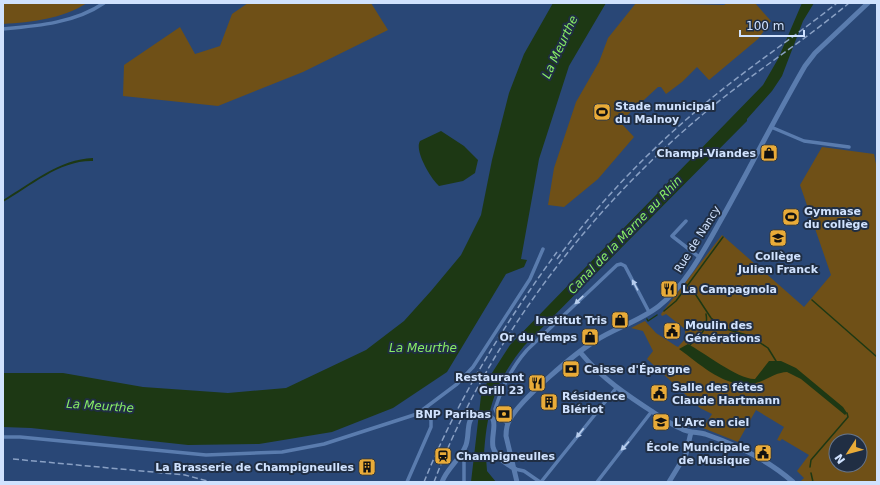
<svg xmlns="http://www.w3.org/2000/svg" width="880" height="485" font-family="'DejaVu Sans',sans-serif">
	<rect width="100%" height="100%" fill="#294776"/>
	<path fill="#6f5017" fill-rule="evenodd" d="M 3,3 L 87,3 C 62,19 32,22 3,24 Z
		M 248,3 L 371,3 L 388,30 L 303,72 L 218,106 L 123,96 L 124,65 L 180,27 L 195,54 L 220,46 L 232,14 Z
		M 636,3 L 724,5 L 727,3 L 755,3 L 771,21 L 758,39 L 709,80 L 697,67 L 682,82 L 666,94 L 661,87 L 658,87 L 620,122 L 634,137 L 598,179 L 564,207 L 548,205 L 554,168 L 576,102 L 599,62 L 608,38 Z
		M 822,147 L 874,154 L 877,169 L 877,482 L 800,482 L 804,478 L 797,471 L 809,455 L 782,439 L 780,441 L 777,440 L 784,427 L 756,410 L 738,442 L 703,428 L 712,414 L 700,408 L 647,359 L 653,351 L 643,331 L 631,328 L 645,321 L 656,333 L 676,346 L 678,347 L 685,339 L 685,329 L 666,314 L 662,316 L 661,314 L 722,235 L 804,307 L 831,275 L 800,185 ZM 836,441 L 860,441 L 860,465 L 836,465 Z"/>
	<path fill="#1d3814" d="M 553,3 L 606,3 L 569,66 L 539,159 L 521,259 L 527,260 L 524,267 L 506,274 L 447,372 L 393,408 L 332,432 L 259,444 L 188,445 L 31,428 L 3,427 L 3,373 L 63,373 L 143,387 L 228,393 L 286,388 L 366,350 L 404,321 L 431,291 L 461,255 L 481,215 L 492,160 L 509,93 L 524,54 Z
		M 802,3 L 814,3 L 803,21 L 782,76 L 772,91 L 747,119 L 747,121 L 524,346 C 495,382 487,409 484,455 L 486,457 L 487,471 L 496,482 L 471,482 L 481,396 L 490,376 L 510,345 L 763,85 L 778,59 Z
		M 441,131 L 464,146 L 478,160 L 475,173 L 463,181 L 439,186 C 431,179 414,151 420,141 Z
		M 93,158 L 93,161 C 60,160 31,186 3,202 L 3,200 C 31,183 60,159 93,158 Z
		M 688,344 C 703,352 739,380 755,379 L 769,361 L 781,361 L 796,368 L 843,407 L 847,413 L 845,415 L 801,379 L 787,372 C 775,372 763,383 751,384 C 723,387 700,364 679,349 Z"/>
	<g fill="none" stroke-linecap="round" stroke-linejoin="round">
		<path stroke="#1d3814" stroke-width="1.5" d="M 692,289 L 711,318 L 726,329 L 750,336 L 768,348 L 776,361
			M 812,300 L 877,357
			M 664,311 L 676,301 L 723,237
			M 647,319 L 648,321 L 657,315
			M 690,345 C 700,335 709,329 706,314
			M 810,467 L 811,460 L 848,417 L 847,413
			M 811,473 L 813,482"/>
		<path stroke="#5a7cae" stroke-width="3.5" d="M 3,29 C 37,26 75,23 104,3
			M 771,127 L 804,141 L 849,147
			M 686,221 L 672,236 L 699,257
			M 508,424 L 498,416 L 495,409 C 502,387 512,367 527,350 L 617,265 L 621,264 L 625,266 L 649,312
			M 3,437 L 20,437 L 206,455 L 282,452 L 324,444 L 417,414 L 457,384 L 473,367 L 530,279 L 543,249
			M 461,456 L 464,462 L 464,482
			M 515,469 L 524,471 L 540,482
			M 407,482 L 431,427 L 431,420 L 424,410
			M 541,482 L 617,387
			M 597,482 L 652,411"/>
		<path stroke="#5a7cae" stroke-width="5" d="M 580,352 C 601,378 628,396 656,414 C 664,419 672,425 682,429 C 689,433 698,432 705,434 C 737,445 768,460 793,482
			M 442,482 C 447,468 461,459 466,445 C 470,433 465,420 477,413 C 504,413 490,431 493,447 C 496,458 507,464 515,469
			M 517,482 L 506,436 C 506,430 507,424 510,419 C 522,398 574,354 595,341 C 615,328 640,321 659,306 C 687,284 705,248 722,218 C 750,168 776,116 805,66 L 815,53 L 868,3
			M 669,482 L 686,454 L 691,432"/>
		<path stroke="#89a0c4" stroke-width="1.5" stroke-dasharray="6 3" stroke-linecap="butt" d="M 557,259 C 605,194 664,135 728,85 C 764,57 802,31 837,3
			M 13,459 L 185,475 L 211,482
			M 424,482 C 457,400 505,323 557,252
			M 434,482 C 487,342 588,211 702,115 C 749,75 802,43 849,3"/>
	</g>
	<defs><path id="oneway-solid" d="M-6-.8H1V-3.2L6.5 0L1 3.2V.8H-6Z"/></defs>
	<g fill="#b8ceee">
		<use href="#oneway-solid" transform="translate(635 285) rotate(-118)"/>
		<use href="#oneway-solid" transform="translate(579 300) rotate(136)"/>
		<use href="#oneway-solid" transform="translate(580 433) rotate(128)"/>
		<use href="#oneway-solid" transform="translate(625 446) rotate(132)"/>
	</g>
	<defs>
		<symbol id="stadium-square" viewBox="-11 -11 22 22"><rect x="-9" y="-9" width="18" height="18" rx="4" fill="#e9ab38" stroke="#202e43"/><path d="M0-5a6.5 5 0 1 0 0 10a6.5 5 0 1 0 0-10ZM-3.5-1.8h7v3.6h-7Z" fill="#111"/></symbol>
		<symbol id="shop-square" viewBox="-11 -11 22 22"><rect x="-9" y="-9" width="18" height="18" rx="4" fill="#e9ab38" stroke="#202e43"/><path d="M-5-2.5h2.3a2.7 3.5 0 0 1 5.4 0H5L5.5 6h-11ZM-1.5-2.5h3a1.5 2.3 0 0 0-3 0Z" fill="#111"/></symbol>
		<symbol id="school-square" viewBox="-11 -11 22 22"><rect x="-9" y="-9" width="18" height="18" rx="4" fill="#e9ab38" stroke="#202e43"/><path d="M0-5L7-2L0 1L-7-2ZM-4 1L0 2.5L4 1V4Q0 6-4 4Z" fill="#111"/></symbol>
		<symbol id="restaurant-square" viewBox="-11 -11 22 22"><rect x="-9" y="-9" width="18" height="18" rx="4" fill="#e9ab38" stroke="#202e43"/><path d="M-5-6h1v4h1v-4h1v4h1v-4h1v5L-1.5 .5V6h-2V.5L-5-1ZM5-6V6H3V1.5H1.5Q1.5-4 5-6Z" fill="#111"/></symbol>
		<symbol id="civic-square" viewBox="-11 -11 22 22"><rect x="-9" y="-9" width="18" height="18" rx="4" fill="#e9ab38" stroke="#202e43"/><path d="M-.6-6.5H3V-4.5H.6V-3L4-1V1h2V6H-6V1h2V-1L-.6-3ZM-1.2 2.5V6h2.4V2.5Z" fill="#111"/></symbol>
		<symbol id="bank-square" viewBox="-11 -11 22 22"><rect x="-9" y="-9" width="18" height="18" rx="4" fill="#e9ab38" stroke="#202e43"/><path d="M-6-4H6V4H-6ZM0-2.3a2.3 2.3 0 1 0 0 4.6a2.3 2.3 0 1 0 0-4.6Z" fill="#111"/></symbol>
		<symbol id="building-square" viewBox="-11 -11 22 22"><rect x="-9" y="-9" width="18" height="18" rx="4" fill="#e9ab38" stroke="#202e43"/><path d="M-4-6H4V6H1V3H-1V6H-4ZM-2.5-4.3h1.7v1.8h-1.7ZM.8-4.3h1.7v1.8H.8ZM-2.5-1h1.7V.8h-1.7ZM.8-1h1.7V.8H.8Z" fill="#111"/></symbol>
		<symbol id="station-square" viewBox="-11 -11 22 22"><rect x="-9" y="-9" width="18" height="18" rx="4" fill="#e9ab38" stroke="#202e43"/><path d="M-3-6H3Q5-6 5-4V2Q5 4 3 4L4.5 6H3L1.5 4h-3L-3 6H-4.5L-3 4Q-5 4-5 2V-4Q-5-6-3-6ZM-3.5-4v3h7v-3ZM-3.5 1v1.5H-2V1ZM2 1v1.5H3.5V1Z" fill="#111"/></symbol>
	</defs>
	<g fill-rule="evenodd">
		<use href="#stadium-square" x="592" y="102" width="20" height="20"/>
		<use href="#shop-square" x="759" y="143" width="20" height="20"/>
		<use href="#stadium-square" x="781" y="207" width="20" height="20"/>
		<use href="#school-square" x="768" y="228" width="20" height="20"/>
		<use href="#restaurant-square" x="659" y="279" width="20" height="20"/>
		<use href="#shop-square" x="610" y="310" width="20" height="20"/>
		<use href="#civic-square" x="662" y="321" width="20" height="20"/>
		<use href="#shop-square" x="580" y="327" width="20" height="20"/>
		<use href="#bank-square" x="561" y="359" width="20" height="20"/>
		<use href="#restaurant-square" x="527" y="373" width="20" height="20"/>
		<use href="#civic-square" x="649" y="383" width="20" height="20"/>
		<use href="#building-square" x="539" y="392" width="20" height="20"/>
		<use href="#bank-square" x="494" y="404" width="20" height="20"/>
		<use href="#school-square" x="651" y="412" width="20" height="20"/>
		<use href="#civic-square" x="753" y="443" width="20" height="20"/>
		<use href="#station-square" x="433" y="446" width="20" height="20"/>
		<use href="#building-square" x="357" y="457" width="20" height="20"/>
	</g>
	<g text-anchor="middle" stroke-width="4" stroke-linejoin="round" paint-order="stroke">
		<g font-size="11" font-weight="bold" fill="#d0e2fe" stroke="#202e43" text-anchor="start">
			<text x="615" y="110">Stade municipal<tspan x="615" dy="13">du Malnoy</tspan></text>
			<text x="756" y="157" text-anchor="end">Champi-Viandes</text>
			<text x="804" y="215">Gymnase<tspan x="804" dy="13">du collège</tspan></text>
			<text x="778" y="260" text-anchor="middle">Collège<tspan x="778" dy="13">Julien Franck</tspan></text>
			<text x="682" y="293">La Campagnola</text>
			<text x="607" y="324" text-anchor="end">Institut Tris</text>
			<text x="685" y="329">Moulin des<tspan x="685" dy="13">Générations</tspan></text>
			<text x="577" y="341" text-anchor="end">Or du Temps</text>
			<text x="584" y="373">Caisse d'Épargne</text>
			<text x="524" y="381" text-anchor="end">Restaurant<tspan x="524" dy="13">Grill 23</tspan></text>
			<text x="672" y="391">Salle des fêtes<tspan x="672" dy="13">Claude Hartmann</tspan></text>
			<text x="562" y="400">Résidence<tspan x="562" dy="13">Blériot</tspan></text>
			<text x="491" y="418" text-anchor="end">BNP Paribas</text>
			<text x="674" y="426">L'Arc en ciel</text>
			<text x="750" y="451" text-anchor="end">École Municipale<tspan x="750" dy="13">de Musique</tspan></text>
			<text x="456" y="460">Champigneulles</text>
			<text x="354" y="471" text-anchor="end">La Brasserie de Champigneulles</text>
		</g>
		<g font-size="11" fill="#d0e2fe" stroke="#202e43">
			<text transform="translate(697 239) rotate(-58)" y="4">Rue de Nancy</text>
		</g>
		<g font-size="12" font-style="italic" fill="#8e6" stroke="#202e43">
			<text transform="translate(560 47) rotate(-65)" y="4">La Meurthe</text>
			<text transform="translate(625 235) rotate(-46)" y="4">Canal de la Marne au Rhin</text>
			<text x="423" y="352">La Meurthe</text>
			<text transform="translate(100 406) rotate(4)" y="4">La Meurthe</text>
		</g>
	</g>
	<rect width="880" height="485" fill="none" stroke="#d0e2fe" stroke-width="8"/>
	<g transform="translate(848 453) rotate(234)"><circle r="19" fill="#202e43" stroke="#66768e"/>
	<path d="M0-3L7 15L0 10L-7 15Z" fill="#e9ab38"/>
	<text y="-6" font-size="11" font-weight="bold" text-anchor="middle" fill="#d0e2fe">N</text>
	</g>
	<path d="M740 30v6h64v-6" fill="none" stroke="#d0e2fe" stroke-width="2"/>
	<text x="746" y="30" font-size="12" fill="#d0e2fe" stroke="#202e43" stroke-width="3" paint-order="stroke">100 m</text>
</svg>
